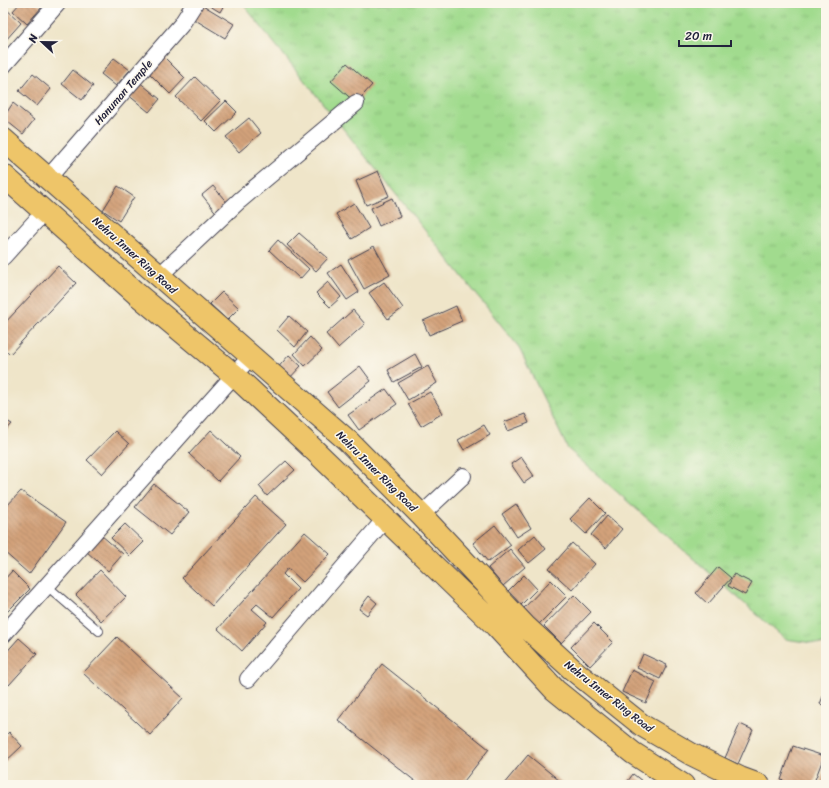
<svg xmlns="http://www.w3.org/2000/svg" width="829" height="788" font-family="Sriracha,sans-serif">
	<defs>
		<pattern id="grass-tufts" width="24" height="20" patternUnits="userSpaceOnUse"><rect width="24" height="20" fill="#a1db8e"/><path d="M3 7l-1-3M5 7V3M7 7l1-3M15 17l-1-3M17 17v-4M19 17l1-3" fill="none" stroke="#8abc7b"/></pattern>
		<pattern id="building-back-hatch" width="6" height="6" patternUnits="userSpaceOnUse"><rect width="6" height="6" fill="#d3a27a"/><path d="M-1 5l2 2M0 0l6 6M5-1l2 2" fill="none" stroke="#ab8465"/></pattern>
	</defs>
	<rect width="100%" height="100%" fill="#fbf7ec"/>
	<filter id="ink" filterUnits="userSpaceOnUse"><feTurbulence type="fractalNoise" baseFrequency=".025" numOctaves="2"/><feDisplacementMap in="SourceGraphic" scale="8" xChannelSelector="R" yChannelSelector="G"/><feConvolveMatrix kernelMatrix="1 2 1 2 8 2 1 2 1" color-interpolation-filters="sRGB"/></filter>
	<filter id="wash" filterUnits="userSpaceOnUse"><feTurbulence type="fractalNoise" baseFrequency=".012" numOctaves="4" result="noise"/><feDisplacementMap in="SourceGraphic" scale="16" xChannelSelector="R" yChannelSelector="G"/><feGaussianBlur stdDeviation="0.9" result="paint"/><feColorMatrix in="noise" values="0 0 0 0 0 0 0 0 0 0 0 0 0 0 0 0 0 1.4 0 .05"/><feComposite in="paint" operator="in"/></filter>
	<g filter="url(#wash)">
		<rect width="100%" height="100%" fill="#efe5c9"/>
		<path fill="url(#grass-tufts)" stroke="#627e64" d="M 242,3 L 826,3 L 826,645 L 785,639 L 568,449 L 518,346 Z"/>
		<g id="blocks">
			<path fill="url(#building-back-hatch)" d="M 20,3 L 36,3 L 42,7 L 27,24 L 13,11 Z
				M 205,3 L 225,3 L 220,12 Z
				M 201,4 L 234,24 L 225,38 L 192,18 Z
				M 3,6 L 21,23 L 5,41 L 3,39 Z
				M 164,57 L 185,78 L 170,94 L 149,73 Z
				M 114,58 L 130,70 L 116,86 L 101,74 Z
				M 347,63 L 372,85 L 356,103 L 331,81 Z
				M 73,70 L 93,86 L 82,100 L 62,84 Z
				M 33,74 L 51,89 L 37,106 L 19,91 Z
				M 195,77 L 220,101 L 201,121 L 176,97 Z
				M 138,81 L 160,99 L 149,112 L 127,94 Z
				M 226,101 L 237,112 L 216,132 L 205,121 Z
				M 13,103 L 34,120 L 23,134 L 3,118 Z
				M 249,118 L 261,133 L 239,152 L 226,137 Z
				M 378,171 L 389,196 L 366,205 L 356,181 Z
				M 118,186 L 134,197 L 119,221 L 103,210 Z
				M 213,186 L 229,205 L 218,215 L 202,195 Z
				M 392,198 L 400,216 L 379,226 L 371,208 Z
				M 354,203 L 369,228 L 352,239 L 336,214 Z
				M 299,233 L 328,258 L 316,271 L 287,245 Z
				M 278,240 L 309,269 L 300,279 L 269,250 Z
				M 374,246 L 390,275 L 364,289 L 348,260 Z
				M 341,264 L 359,292 L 347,300 L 328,273 Z
				M 58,266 L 76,283 L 10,354 L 3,347 L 3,325 Z
				M 328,282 L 341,297 L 330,307 L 316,293 Z
				M 384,282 L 403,308 L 388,319 L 369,293 Z
				M 222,292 L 239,308 L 227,320 L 210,304 Z
				M 456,306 L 462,321 L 429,335 L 423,321 Z
				M 353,310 L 365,324 L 338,348 L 326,334 Z
				M 289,316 L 307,332 L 295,347 L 277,330 Z
				M 310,337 L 322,350 L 305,366 L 294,354 Z
				M 415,354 L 422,367 L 394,382 L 388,370 Z
				M 289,355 L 301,366 L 287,381 L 276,370 Z
				M 360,366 L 371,381 L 338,407 L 327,392 Z
				M 428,366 L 437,383 L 408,400 L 398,383 Z
				M 386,389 L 397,404 L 359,430 L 348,415 Z
				M 430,392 L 443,413 L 421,426 L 408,404 Z
				M 525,414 L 529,423 L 508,431 L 504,422 Z
				M 3,419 L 12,424 L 3,434 Z
				M 484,425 L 490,435 L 464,450 L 458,440 Z
				M 211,430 L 240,457 L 218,481 L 189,454 Z
				M 115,431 L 129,444 L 102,474 L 87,460 Z
				M 521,457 L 534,476 L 524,483 L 511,464 Z
				M 286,461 L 295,470 L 267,496 L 259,486 Z
				M 154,484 L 189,512 L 170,535 L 135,507 Z
				M 21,491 L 66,522 L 29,574 L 3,551 L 3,510 Z
				M 256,497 L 286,524 L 212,606 L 182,578 Z
				M 590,498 L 605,513 L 586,534 L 570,519 Z
				M 516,504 L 531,528 L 517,537 L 502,514 Z
				M 607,516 L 622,529 L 606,548 L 591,535 Z
				M 125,524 L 144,542 L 130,556 L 111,538 Z
				M 495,525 L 511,545 L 488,562 L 473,543 Z
				M 305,532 L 330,554 L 303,582 L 288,568 L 283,574 L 298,589 L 273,617 L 257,604 L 252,609 L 267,622 L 242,651 L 218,629 Z
				M 101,535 L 123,554 L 108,571 L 86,551 Z
				M 535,535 L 546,549 L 529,563 L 518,550 Z
				M 572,543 L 595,564 L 572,590 L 549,569 Z
				M 510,549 L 525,567 L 503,586 L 488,568 Z
				M 718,567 L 731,578 L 708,604 L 696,593 Z
				M 100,570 L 126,597 L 101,621 L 76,595 Z
				M 12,571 L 30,589 L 3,616 L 3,581 Z
				M 734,574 L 752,583 L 745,595 L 728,586 Z
				M 524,575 L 537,589 L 520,606 L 506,593 Z
				M 551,580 L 567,596 L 537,626 L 522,610 Z
				M 574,595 L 591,612 L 561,643 L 544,626 Z
				M 369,596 L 377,603 L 367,615 L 359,609 Z
				M 594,623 L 613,642 L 590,666 L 571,647 Z
				M 117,637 L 183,698 L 150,735 L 83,673 Z
				M 19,638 L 37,654 L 9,685 L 3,679 L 3,656 Z
				M 643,654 L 667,665 L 660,679 L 637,668 Z
				M 382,664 L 489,749 L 461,785 L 420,785 L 338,720 Z
				M 632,670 L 656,682 L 646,703 L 622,692 Z
				M 826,689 L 826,706 L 820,704 Z
				M 740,724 L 753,730 L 738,764 L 725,758 Z
				M 9,732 L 22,746 L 3,764 L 3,738 Z
				M 793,746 L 824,756 L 813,785 L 794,785 L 781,780 Z
				M 528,755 L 565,785 L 503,785 Z
				M 826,766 L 826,785 L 819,785 Z
				M 633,774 L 647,785 L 625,785 Z"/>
		</g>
	</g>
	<g filter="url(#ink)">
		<use href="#blocks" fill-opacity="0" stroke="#413f50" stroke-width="1"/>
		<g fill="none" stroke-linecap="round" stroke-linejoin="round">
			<defs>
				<path id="lane" d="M 47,586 L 99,631"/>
				<path id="street" d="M 3,66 L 58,3
					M 48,178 L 181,25 L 195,3
					M 3,257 L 44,212
					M 159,276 L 239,201 L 356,103
					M 421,515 L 463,476
					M 3,635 L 251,356
					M 248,679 L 385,519"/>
				<path id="primary" d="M 3,139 L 348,441 L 421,515 L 525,626 L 572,669 L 643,726 L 691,754 L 740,778 L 759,785
					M 3,175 L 138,295 L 234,375 L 311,447 L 496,626 L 555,690 L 633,753 L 683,785"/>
			</defs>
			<use href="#lane" stroke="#413f50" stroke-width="10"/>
			<use href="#street" stroke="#413f50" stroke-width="18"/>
			<use href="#primary" stroke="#413f50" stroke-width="24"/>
			<use href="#lane" stroke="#fff" stroke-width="8"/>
			<use href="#street" stroke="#fff" stroke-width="16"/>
			<use href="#primary" stroke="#eec569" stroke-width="22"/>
		</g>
	</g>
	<g text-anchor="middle" stroke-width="3" stroke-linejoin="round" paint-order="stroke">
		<g font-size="11" fill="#22223b" stroke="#fbf7ec">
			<text transform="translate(123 92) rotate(-49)" y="4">Hanuman Temple</text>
			<text transform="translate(135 255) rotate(42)" y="4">Nehru Inner Ring Road</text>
			<text transform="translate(377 471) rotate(45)" y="4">Nehru Inner Ring Road</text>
			<text transform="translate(609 696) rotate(38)" y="4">Nehru Inner Ring Road</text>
		</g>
	</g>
	<rect width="829" height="788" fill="none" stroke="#fbf7ec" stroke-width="16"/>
	<g transform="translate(42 42) rotate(292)" stroke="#fbf7ec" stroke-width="3" paint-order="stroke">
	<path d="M0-3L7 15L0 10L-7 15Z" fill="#22223b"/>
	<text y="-6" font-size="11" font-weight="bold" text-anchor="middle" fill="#22223b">N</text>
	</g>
	<path d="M679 40v6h52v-6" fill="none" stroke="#22223b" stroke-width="2"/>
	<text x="685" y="40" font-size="12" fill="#22223b" stroke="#fbf7ec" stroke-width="3" paint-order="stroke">20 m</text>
</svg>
